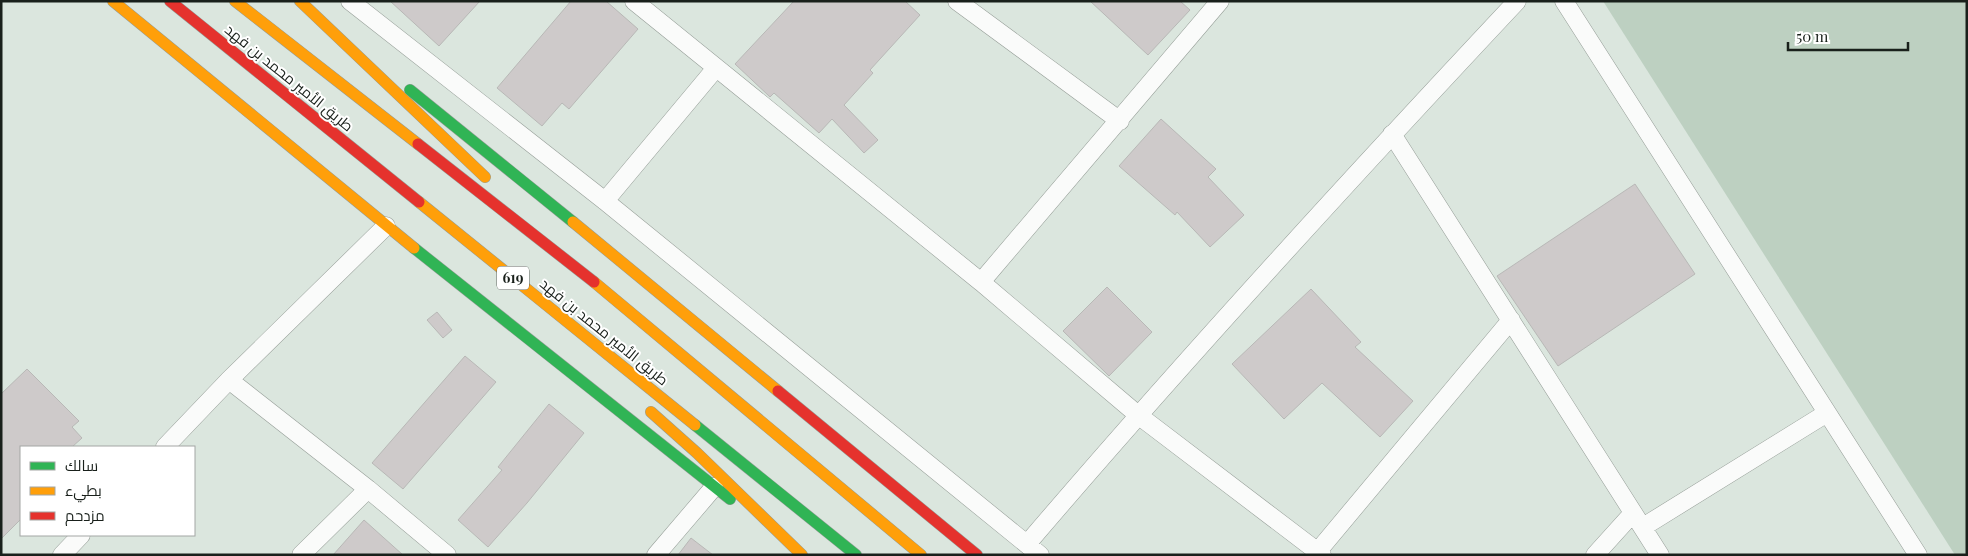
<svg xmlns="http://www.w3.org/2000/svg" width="1968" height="556" font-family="'Playfair Display',Cairo,serif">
	<rect width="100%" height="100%" fill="#dbe6de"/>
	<path fill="#bdd0c1" d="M 1603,1 L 1967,1 L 1967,555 L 1955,555 Z"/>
	<path fill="#cecaca" stroke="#b8b8b6" d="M 390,1 L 480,1 L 439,46 Z
		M 571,1 L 606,1 L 638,29 L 569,109 L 562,103 L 542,126 L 497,88 Z
		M 794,1 L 905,1 L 920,15 L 870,70 L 873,73 L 844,105 L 878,140 L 864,153 L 832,119 L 819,133 L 774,93 L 770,97 L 735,64 Z
		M 1090,1 L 1180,1 L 1190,10 L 1148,55 Z
		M 1161,119 L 1216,169 L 1208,177 L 1244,215 L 1210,247 L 1177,212 L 1175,215 L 1119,166 Z
		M 1635,184 L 1695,274 L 1558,366 L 1497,276 Z
		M 1107,287 L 1152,332 L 1109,376 L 1063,331 Z
		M 1311,289 L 1361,342 L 1355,347 L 1413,401 L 1380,437 L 1322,383 L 1284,419 L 1232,364 Z
		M 437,312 L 452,330 L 443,338 L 427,320 Z
		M 465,356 L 496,382 L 403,489 L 372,463 Z
		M 27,369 L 79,421 L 72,427 L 82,438 L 72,447 L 21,447 L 21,519 L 1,539 L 1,394 Z
		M 549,404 L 584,433 L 527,503 L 488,547 L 458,520 L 502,470 L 498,467 Z
		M 364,520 L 403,555 L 333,555 Z
		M 691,538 L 713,555 L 678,555 Z"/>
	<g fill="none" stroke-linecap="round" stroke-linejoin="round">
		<defs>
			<path id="street" d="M 350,1 L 605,201 L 1040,555
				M 634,1 L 981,282 L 1138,415 L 1322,555
				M 957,1 L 1120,121
				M 1564,1 L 1918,555
				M 1392,134 L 1660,555
				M 605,201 L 716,68
				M 981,282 L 1220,1
				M 229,380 L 368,489 L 447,555
				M 165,447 L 229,380 L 386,226
				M 1643,527 L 1827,413
				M 1027,544 C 1185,359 1350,179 1517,1
				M 1318,551 L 1511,320
				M 62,555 L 81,535
				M 301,555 L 368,489
				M 656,555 L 714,487
				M 1595,555 L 1633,513"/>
			<path id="fast" d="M 410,90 L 573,222
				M 414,248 L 730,499
				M 695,425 L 856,555"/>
			<path id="slow" d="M 113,1 L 414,248
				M 235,1 L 418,144
				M 300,1 L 485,177
				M 419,202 L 695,425
				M 573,222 L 778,391
				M 594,282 L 921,555
				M 651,412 L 697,453 L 802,555"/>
			<path id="jam" d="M 170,1 L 419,202
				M 418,144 L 594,282
				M 778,391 L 977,555"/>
		</defs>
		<use href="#street" stroke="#959d97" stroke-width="19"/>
		<use href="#fast" stroke="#959d97" stroke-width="12"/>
		<use href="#slow" stroke="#959d97" stroke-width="12"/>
		<use href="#jam" stroke="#959d97" stroke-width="12"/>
		<use href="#street" stroke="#fafbfa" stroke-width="18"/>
		<use href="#fast" stroke="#30b455" stroke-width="11"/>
		<use href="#slow" stroke="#ff9f0a" stroke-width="11"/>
		<use href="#jam" stroke="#e5322d" stroke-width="11"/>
	</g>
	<g text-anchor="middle" stroke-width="4" stroke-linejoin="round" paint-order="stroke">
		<rect fill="#fff" stroke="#5e635f" stroke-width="1" x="497" y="266.5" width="32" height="23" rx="4"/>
		<g font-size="14" font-weight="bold" fill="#19201b">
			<text x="513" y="283">619</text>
		</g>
		<g font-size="15" fill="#19201b" stroke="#fff">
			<text transform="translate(289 78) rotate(39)" y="5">طريق الأمير محمد بن فهد</text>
			<text transform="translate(604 332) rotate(39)" y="5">طريق الأمير محمد بن فهد</text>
		</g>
	</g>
	<rect width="1968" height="556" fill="none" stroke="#19201b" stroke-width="5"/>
	<rect x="20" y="446" width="175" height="90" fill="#ffffff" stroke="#a3a6a4"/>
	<rect x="30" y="462" width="25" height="8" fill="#30b455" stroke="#a3a6a4"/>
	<text x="65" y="471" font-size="15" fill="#19201b">سالك</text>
	<rect x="30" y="487" width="25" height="8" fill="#ff9f0a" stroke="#a3a6a4"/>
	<text x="65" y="496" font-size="15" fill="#19201b">بطيء</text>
	<rect x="30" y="512" width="25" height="8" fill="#e5322d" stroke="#a3a6a4"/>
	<text x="65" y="521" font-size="15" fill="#19201b">مزدحم</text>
	<path d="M1788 42v8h120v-8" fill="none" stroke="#19201b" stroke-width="2.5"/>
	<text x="1796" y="42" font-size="15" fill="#19201b" stroke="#ffffff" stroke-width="4" paint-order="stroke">50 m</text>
</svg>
